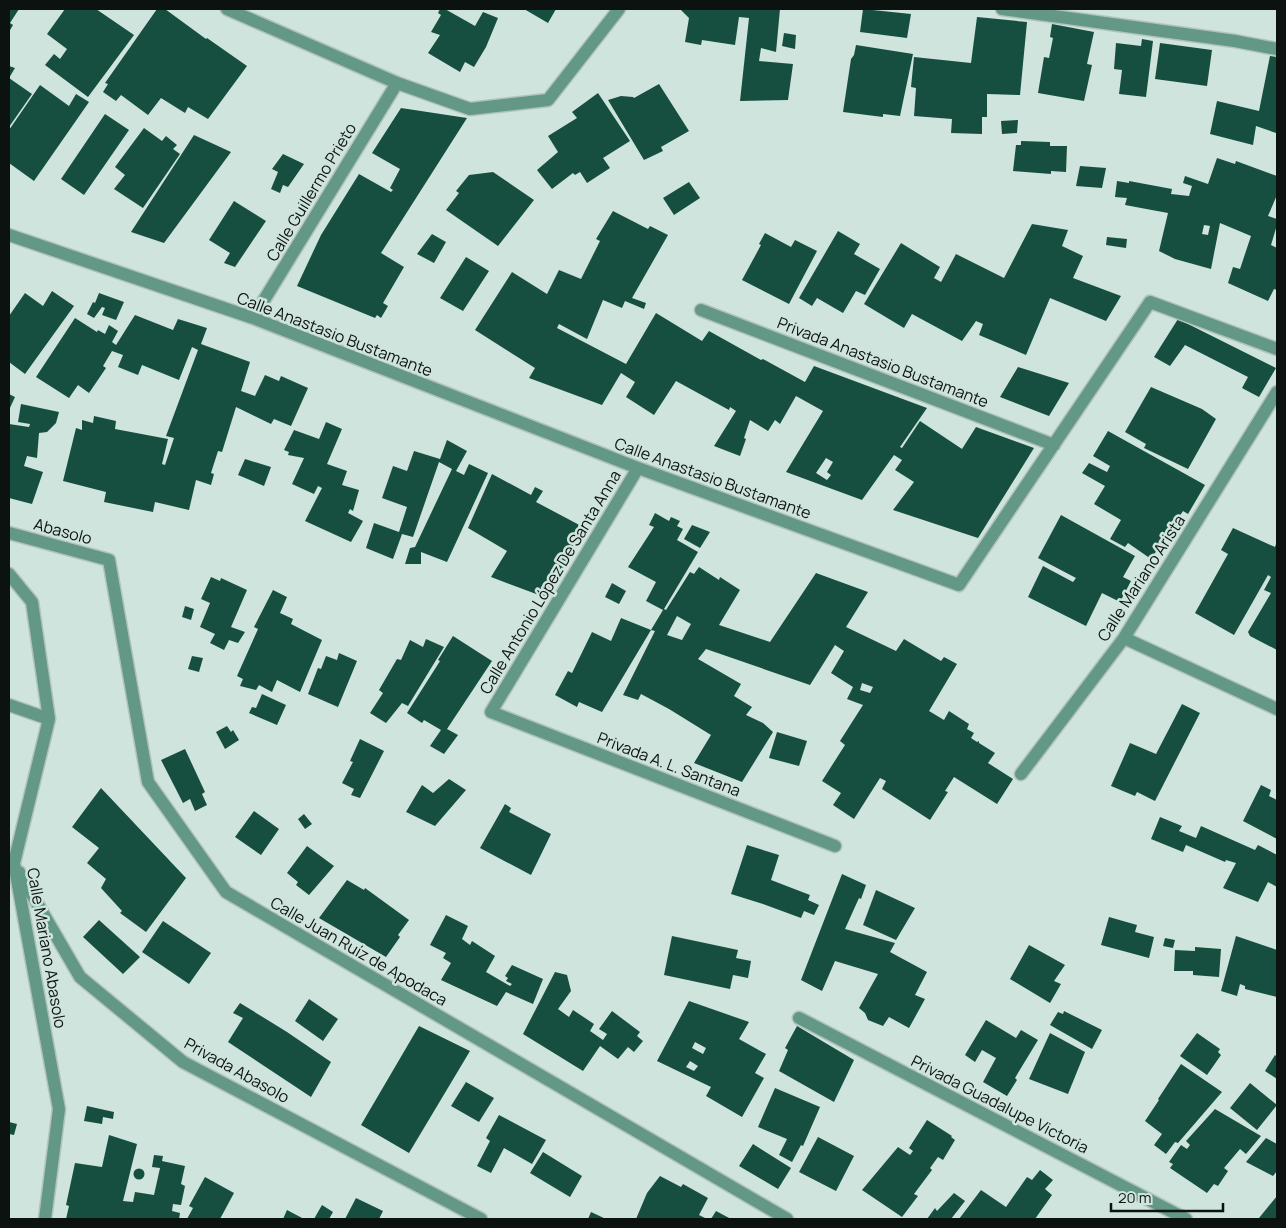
<svg xmlns="http://www.w3.org/2000/svg" width="1286" height="1228" font-family="Manrope,sans-serif">
	<rect width="100%" height="100%" fill="#cfe4dc"/>
	<path fill="#164f3f" fill-rule="evenodd" d="M 9,9 L 19,9 L 10,23 L 13,25 L 9,32 Z
		M 65,9 L 96,9 L 134,35 L 88,97 L 45,65 L 54,54 L 60,59 L 67,49 L 47,34 Z
		M 157,9 L 165,9 L 206,39 L 207,38 L 247,66 L 208,119 L 188,107 L 185,113 L 161,98 L 148,115 L 121,95 L 116,101 L 103,92 L 108,84 L 105,83 Z
		M 440,9 L 445,9 L 475,26 L 483,12 L 498,18 L 486,47 L 474,67 L 465,62 L 460,72 L 428,53 L 440,35 L 431,32 L 441,15 L 438,13 Z
		M 524,9 L 556,9 L 548,23 Z
		M 680,9 L 780,9 L 776,52 L 761,48 L 759,61 L 793,64 L 788,100 L 740,101 L 749,18 L 739,17 L 735,45 L 702,40 L 701,45 L 685,42 L 689,18 Z
		M 863,9 L 911,14 L 907,38 L 860,32 Z
		M 977,17 L 1027,22 L 1020,95 L 987,94 L 987,117 L 982,117 L 982,134 L 951,133 L 952,119 L 914,116 L 916,88 L 911,87 L 914,57 L 971,63 Z
		M 1052,24 L 1094,32 L 1087,64 L 1092,65 L 1084,101 L 1038,93 L 1044,57 L 1049,58 L 1053,38 L 1050,37 Z
		M 784,33 L 796,35 L 795,49 L 782,46 Z
		M 1142,39 L 1153,41 L 1146,97 L 1119,94 L 1122,70 L 1114,69 L 1116,43 L 1141,46 Z
		M 1160,43 L 1212,50 L 1207,86 L 1155,79 Z
		M 856,45 L 913,54 L 900,116 L 883,114 L 883,117 L 843,112 L 851,59 L 854,55 Z
		M 1270,56 L 1277,57 L 1276,133 L 1256,126 L 1253,145 L 1210,134 L 1217,101 L 1259,111 Z
		M 9,66 L 15,68 L 9,78 Z
		M 9,78 L 32,94 L 9,127 Z
		M 659,84 L 689,131 L 661,147 L 663,151 L 644,160 L 608,100 L 621,96 L 633,97 L 634,98 Z
		M 40,85 L 69,106 L 76,94 L 89,102 L 34,181 L 9,163 L 9,130 Z
		M 598,93 L 630,141 L 603,158 L 610,168 L 587,183 L 580,172 L 575,175 L 573,173 L 552,189 L 537,170 L 558,152 L 548,136 L 577,118 L 572,112 Z
		M 401,108 L 467,118 L 381,253 L 404,267 L 383,303 L 388,306 L 381,318 L 377,315 L 375,318 L 297,286 L 321,235 L 359,174 L 391,192 L 393,190 L 390,188 L 400,169 L 372,153 Z
		M 105,114 L 129,130 L 84,195 L 61,179 Z
		M 1018,120 L 1017,133 L 1002,134 L 1001,121 Z
		M 144,128 L 162,141 L 166,136 L 177,145 L 173,149 L 180,154 L 143,208 L 114,189 L 125,175 L 115,167 Z
		M 194,135 L 231,152 L 164,243 L 131,232 Z
		M 1021,141 L 1050,142 L 1050,146 L 1067,146 L 1066,172 L 1051,171 L 1051,174 L 1013,171 L 1016,145 L 1021,145 Z
		M 283,154 L 304,164 L 288,187 L 283,185 L 280,193 L 271,189 L 278,172 L 272,169 Z
		M 1217,158 L 1235,164 L 1236,161 L 1277,176 L 1277,195 L 1268,216 L 1277,219 L 1277,225 L 1271,245 L 1277,248 L 1277,290 L 1274,289 L 1268,301 L 1228,283 L 1233,267 L 1240,269 L 1251,236 L 1220,223 L 1211,269 L 1175,259 L 1159,251 L 1168,213 L 1125,205 L 1127,198 L 1115,197 L 1117,181 L 1129,183 L 1129,181 L 1172,189 L 1171,194 L 1189,196 L 1192,186 L 1183,183 L 1185,176 L 1208,184 ZM 1204,225 L 1210,226 L 1208,235 L 1202,234 Z
		M 1080,166 L 1106,168 L 1102,188 L 1076,186 Z
		M 493,172 L 534,200 L 498,246 L 446,210 L 459,193 L 456,191 L 469,175 Z
		M 689,182 L 700,198 L 674,215 L 663,198 Z
		M 234,201 L 266,221 L 235,267 L 224,263 L 230,253 L 209,240 Z
		M 613,211 L 648,229 L 650,226 L 668,235 L 632,298 L 646,303 L 644,309 L 625,301 L 622,308 L 603,300 L 587,339 L 559,324 L 557,328 L 626,364 L 656,313 L 702,341 L 709,331 L 761,360 L 763,359 L 805,382 L 814,366 L 927,408 L 900,447 L 902,448 L 920,421 L 962,449 L 976,427 L 1034,448 L 978,538 L 893,510 L 914,482 L 895,470 L 902,460 L 894,455 L 862,500 L 786,472 L 823,411 L 796,396 L 780,424 L 775,420 L 768,431 L 750,420 L 744,438 L 746,439 L 740,456 L 714,446 L 736,411 L 730,407 L 729,410 L 676,381 L 654,415 L 626,397 L 635,382 L 621,373 L 602,405 L 529,378 L 535,368 L 475,330 L 512,272 L 547,294 L 559,270 L 581,279 L 600,241 L 596,239 ZM 826,458 L 833,462 L 827,472 L 831,475 L 827,480 L 816,473 Z
		M 1032,224 L 1068,230 L 1062,246 L 1083,256 L 1073,278 L 1121,296 L 1106,321 L 1050,298 L 1026,355 L 979,335 L 983,324 L 976,321 L 962,341 L 912,314 L 904,328 L 864,304 L 901,243 L 940,267 L 934,278 L 941,282 L 956,254 L 1004,278 Z
		M 838,231 L 860,244 L 854,254 L 880,269 L 865,295 L 856,291 L 843,313 L 817,298 L 812,306 L 799,298 Z
		M 765,233 L 791,247 L 795,240 L 817,251 L 789,304 L 742,280 L 761,245 L 759,244 Z
		M 432,234 L 446,242 L 434,263 L 417,254 Z
		M 1107,237 L 1127,239 L 1126,248 L 1106,245 Z
		M 466,257 L 489,271 L 463,311 L 440,298 Z
		M 52,291 L 74,306 L 25,374 L 9,362 L 9,316 L 25,293 L 43,306 Z
		M 99,293 L 124,302 L 116,320 L 102,315 L 105,308 L 102,307 L 94,318 L 87,314 L 93,302 L 95,303 Z
		M 135,315 L 173,330 L 178,319 L 207,328 L 201,344 L 250,362 L 241,391 L 255,396 L 265,375 L 279,381 L 281,376 L 308,388 L 291,426 L 274,419 L 271,424 L 236,407 L 222,452 L 218,451 L 211,473 L 214,474 L 211,485 L 196,480 L 189,510 L 155,502 L 153,512 L 104,502 L 106,492 L 63,481 L 76,428 L 82,430 L 82,420 L 93,423 L 94,416 L 116,421 L 115,429 L 168,439 L 162,464 L 165,465 L 174,438 L 166,436 L 198,350 L 192,347 L 179,380 L 142,365 L 138,375 L 118,367 L 123,355 L 112,351 L 103,366 L 106,368 L 89,393 L 78,385 L 69,398 L 36,377 L 75,318 L 97,332 L 98,330 L 105,334 L 109,325 L 118,331 L 112,342 L 116,345 Z
		M 1178,319 L 1276,368 L 1259,397 L 1242,388 L 1248,377 L 1185,345 L 1170,366 L 1154,357 Z
		M 1018,367 L 1069,383 L 1049,416 L 1000,397 Z
		M 1151,387 L 1202,409 L 1216,419 L 1188,469 L 1144,448 L 1146,444 L 1125,432 Z
		M 9,394 L 15,397 L 9,410 Z
		M 21,404 L 59,412 L 56,423 L 47,432 L 39,433 L 37,458 L 27,456 L 24,466 L 43,472 L 32,504 L 9,498 L 9,424 L 29,427 L 30,424 L 18,422 Z
		M 326,422 L 342,429 L 327,464 L 347,471 L 342,485 L 359,490 L 353,511 L 350,509 L 348,513 L 363,521 L 351,542 L 305,521 L 322,488 L 318,486 L 314,494 L 292,484 L 304,458 L 288,455 L 289,452 L 284,450 L 294,430 L 319,439 Z
		M 1108,431 L 1205,485 L 1188,514 L 1183,511 L 1151,559 L 1128,543 L 1125,547 L 1110,539 L 1121,520 L 1094,504 L 1105,486 L 1082,473 L 1089,463 L 1107,472 L 1110,466 L 1093,456 Z
		M 447,440 L 467,451 L 456,471 L 464,475 L 469,464 L 488,473 L 447,562 L 421,552 L 421,564 L 405,564 L 410,548 L 415,547 L 452,469 L 439,462 L 413,537 L 402,534 L 393,559 L 366,548 L 374,523 L 399,532 L 407,507 L 382,498 L 393,466 L 407,471 L 414,451 L 440,459 Z
		M 245,459 L 271,467 L 264,486 L 238,475 Z
		M 492,474 L 531,495 L 535,487 L 543,491 L 536,502 L 585,528 L 547,598 L 491,577 L 507,551 L 468,528 Z
		M 655,513 L 669,521 L 671,517 L 680,521 L 677,526 L 683,529 L 677,540 L 698,552 L 664,609 L 666,610 L 690,572 L 694,574 L 699,567 L 719,580 L 720,577 L 740,590 L 719,625 L 770,642 L 816,573 L 868,592 L 846,627 L 896,651 L 904,639 L 941,661 L 944,657 L 957,664 L 929,711 L 944,720 L 949,711 L 969,724 L 967,729 L 974,733 L 971,738 L 977,742 L 979,741 L 979,743 L 995,753 L 988,763 L 1013,779 L 997,804 L 954,777 L 945,791 L 948,792 L 930,820 L 882,789 L 886,781 L 880,778 L 854,819 L 833,805 L 841,793 L 822,781 L 845,745 L 840,741 L 863,705 L 847,699 L 853,687 L 831,673 L 844,651 L 835,645 L 810,685 L 706,649 L 698,659 L 741,684 L 734,696 L 752,707 L 746,715 L 763,723 L 773,732 L 742,782 L 694,763 L 711,735 L 669,709 L 641,694 L 638,700 L 623,695 L 655,631 L 651,630 L 663,610 L 646,601 L 656,582 L 628,567 L 654,527 L 649,525 ZM 677,616 L 691,624 L 682,640 L 667,635 ZM 862,683 L 873,687 L 870,693 L 860,690 Z
		M 1061,515 L 1135,556 L 1123,577 L 1131,581 L 1120,602 L 1102,593 L 1086,626 L 1028,597 L 1043,566 L 1073,582 L 1076,578 L 1038,558 Z
		M 692,525 L 710,532 L 700,548 L 684,539 Z
		M 1233,528 L 1275,547 L 1277,541 L 1277,650 L 1250,636 L 1248,632 L 1271,593 L 1264,590 L 1271,577 L 1268,575 L 1234,635 L 1195,613 L 1228,554 L 1221,550 Z
		M 211,577 L 220,581 L 221,578 L 247,590 L 231,627 L 245,632 L 238,643 L 229,640 L 224,650 L 210,643 L 215,634 L 200,627 L 210,603 L 201,599 Z
		M 612,583 L 626,591 L 619,604 L 605,597 Z
		M 273,590 L 287,597 L 280,613 L 293,619 L 291,624 L 322,640 L 300,692 L 277,680 L 272,692 L 259,685 L 256,690 L 240,686 L 243,679 L 237,676 L 258,629 L 254,627 Z
		M 185,606 L 194,609 L 191,620 L 182,617 Z
		M 621,618 L 651,630 L 602,712 L 579,702 L 577,707 L 555,695 L 568,671 L 572,673 L 592,632 L 611,641 Z
		M 453,636 L 492,661 L 447,729 L 458,735 L 444,754 L 430,746 L 441,730 L 424,720 L 422,723 L 407,713 L 440,661 L 438,660 Z
		M 426,639 L 444,647 L 408,706 L 402,703 L 386,723 L 370,713 L 383,693 L 379,690 L 397,659 L 401,660 L 410,640 L 423,647 Z
		M 339,653 L 357,661 L 338,707 L 308,694 L 318,668 L 321,669 L 326,656 L 337,660 Z
		M 192,656 L 203,658 L 199,672 L 188,669 Z
		M 262,694 L 286,705 L 277,725 L 249,713 L 252,707 L 256,708 Z
		M 1182,704 L 1200,713 L 1155,801 L 1137,792 L 1135,796 L 1111,786 L 1130,743 L 1156,754 Z
		M 227,726 L 231,732 L 233,730 L 239,740 L 225,749 L 216,732 Z
		M 777,732 L 807,741 L 799,766 L 769,758 Z
		M 360,739 L 384,751 L 360,798 L 351,795 L 354,789 L 342,783 L 353,762 L 350,761 Z
		M 185,749 L 205,792 L 202,794 L 207,805 L 195,811 L 190,799 L 183,803 L 161,760 Z
		M 449,779 L 466,790 L 435,826 L 406,812 L 422,785 L 433,793 Z
		M 1261,785 L 1271,790 L 1269,796 L 1277,800 L 1277,839 L 1243,821 Z
		M 101,788 L 186,878 L 146,932 L 120,913 L 122,911 L 101,888 L 106,879 L 87,863 L 99,848 L 72,827 Z
		M 505,804 L 511,808 L 509,812 L 551,834 L 531,875 L 480,848 Z
		M 254,811 L 279,829 L 261,855 L 235,837 Z
		M 304,814 L 312,824 L 305,829 L 298,819 Z
		M 1160,817 L 1182,826 L 1179,831 L 1196,838 L 1201,826 L 1255,850 L 1258,845 L 1277,855 L 1277,887 L 1268,882 L 1258,902 L 1223,888 L 1236,863 L 1226,860 L 1225,862 L 1186,845 L 1183,852 L 1151,839 Z
		M 747,845 L 779,855 L 771,880 L 810,895 L 808,900 L 819,905 L 814,915 L 804,911 L 801,918 L 763,904 L 731,894 Z
		M 307,846 L 334,866 L 309,895 L 296,885 L 298,882 L 287,873 Z
		M 842,874 L 866,885 L 861,899 L 859,898 L 845,929 L 895,943 L 890,952 L 927,972 L 915,995 L 925,999 L 909,1028 L 889,1017 L 883,1026 L 868,1020 L 865,1013 L 859,1008 L 878,974 L 835,961 L 822,991 L 801,980 Z
		M 347,880 L 364,890 L 365,888 L 409,920 L 398,935 L 400,937 L 386,957 L 319,918 Z
		M 876,890 L 915,908 L 896,940 L 863,925 Z
		M 446,915 L 468,926 L 462,939 L 470,945 L 472,941 L 495,956 L 486,972 L 510,986 L 512,984 L 506,981 L 508,978 L 505,976 L 512,965 L 543,979 L 533,1004 L 506,992 L 497,1006 L 441,980 L 451,963 L 443,958 L 446,953 L 430,945 Z
		M 1109,917 L 1137,925 L 1135,932 L 1154,937 L 1149,958 L 1101,945 Z
		M 99,920 L 140,957 L 123,974 L 83,937 Z
		M 163,921 L 211,953 L 189,984 L 142,952 Z
		M 672,936 L 738,950 L 736,958 L 751,961 L 748,978 L 733,975 L 730,989 L 664,975 Z
		M 1236,936 L 1277,950 L 1277,997 L 1245,989 L 1245,986 L 1240,984 L 1237,996 L 1221,991 Z
		M 1165,938 L 1175,940 L 1173,948 L 1163,946 Z
		M 1029,945 L 1065,965 L 1054,981 L 1061,984 L 1050,1003 L 1010,979 Z
		M 1195,947 L 1221,949 L 1219,977 L 1193,975 L 1193,971 L 1174,971 L 1175,950 L 1195,951 Z
		M 555,972 L 567,975 L 571,991 L 558,1009 L 569,1017 L 573,1010 L 594,1024 L 590,1031 L 603,1040 L 607,1034 L 599,1029 L 612,1011 L 640,1032 L 637,1036 L 643,1041 L 634,1052 L 628,1047 L 618,1059 L 600,1046 L 583,1071 L 523,1034 Z
		M 309,999 L 338,1019 L 323,1041 L 295,1021 Z
		M 689,1001 L 749,1022 L 739,1039 L 766,1054 L 755,1073 L 764,1078 L 742,1117 L 706,1096 L 711,1087 L 657,1061 ZM 695,1042 L 706,1048 L 703,1054 L 692,1048 ZM 690,1061 L 698,1066 L 694,1071 L 686,1067 Z
		M 240,1003 L 287,1032 L 331,1062 L 311,1097 L 228,1042 L 243,1018 L 233,1013 Z
		M 1064,1011 L 1102,1030 L 1092,1049 L 1050,1025 L 1058,1012 L 1063,1014 Z
		M 986,1020 L 1016,1038 L 1021,1030 L 1038,1040 L 1015,1078 L 1017,1080 L 1007,1096 L 983,1082 L 996,1058 L 982,1050 L 975,1062 L 965,1055 Z
		M 419,1026 L 470,1051 L 409,1153 L 361,1125 Z
		M 797,1026 L 854,1060 L 834,1102 L 779,1071 L 788,1050 L 785,1048 Z
		M 1050,1033 L 1085,1052 L 1068,1094 L 1029,1079 Z
		M 1197,1033 L 1220,1049 L 1218,1052 L 1221,1055 L 1207,1075 L 1180,1056 Z
		M 1275,1055 L 1277,1057 L 1277,1079 L 1265,1071 Z
		M 1181,1064 L 1222,1092 L 1178,1143 L 1175,1142 L 1166,1154 L 1154,1145 L 1162,1134 L 1145,1121 L 1159,1100 L 1158,1099 Z
		M 466,1082 L 494,1098 L 479,1122 L 451,1106 Z
		M 1250,1083 L 1277,1105 L 1257,1130 L 1230,1108 Z
		M 775,1088 L 820,1107 L 803,1146 L 801,1145 L 792,1162 L 779,1155 L 787,1139 L 758,1127 Z
		M 87,1106 L 114,1112 L 113,1119 L 103,1117 L 102,1124 L 84,1121 Z
		M 1215,1109 L 1261,1136 L 1246,1154 L 1240,1149 L 1224,1168 L 1228,1171 L 1218,1186 L 1214,1184 L 1207,1193 L 1170,1168 L 1173,1164 L 1169,1162 L 1181,1145 L 1187,1149 L 1190,1145 L 1186,1141 Z
		M 499,1115 L 546,1140 L 532,1164 L 504,1148 L 491,1173 L 477,1166 L 490,1141 L 486,1138 Z
		M 927,1120 L 952,1136 L 951,1137 L 955,1140 L 943,1160 L 938,1157 L 930,1168 L 932,1170 L 914,1194 L 918,1196 L 902,1217 L 862,1190 L 898,1147 L 910,1155 L 913,1151 L 909,1148 Z
		M 9,1122 L 17,1124 L 14,1135 L 9,1134 Z
		M 109,1135 L 137,1144 L 123,1201 L 133,1202 L 135,1192 L 154,1195 L 160,1168 L 152,1167 L 154,1155 L 163,1156 L 162,1161 L 185,1166 L 181,1184 L 185,1186 L 181,1205 L 173,1204 L 172,1211 L 180,1213 L 179,1219 L 123,1219 L 117,1218 L 117,1219 L 66,1219 L 69,1206 L 66,1205 L 75,1163 L 102,1167 Z
		M 818,1137 L 854,1156 L 836,1191 L 799,1172 Z
		M 1266,1138 L 1277,1144 L 1277,1171 L 1273,1176 L 1246,1162 Z
		M 753,1144 L 791,1168 L 778,1189 L 739,1166 Z
		M 543,1152 L 582,1176 L 570,1197 L 530,1173 Z
		M133.5 1174a5.5 5.5 0 1 1 11 0a5.5 5.5 0 1 1-11 0Z
		M 1040,1170 L 1053,1180 L 1045,1189 L 1052,1195 L 1035,1219 L 959,1219 L 981,1190 L 1006,1207 L 1027,1177 L 1032,1180 Z
		M 660,1176 L 681,1187 L 683,1184 L 708,1198 L 699,1215 L 707,1219 L 636,1219 L 647,1193 Z
		M 205,1177 L 234,1193 L 220,1219 L 187,1219 L 193,1208 L 189,1206 Z
		M 954,1193 L 965,1201 L 951,1219 L 927,1219 L 935,1208 L 937,1211 Z
		M 1277,1196 L 1277,1219 L 1259,1218 Z
		M 356,1198 L 383,1211 L 379,1219 L 345,1219 Z
		M 322,1205 L 333,1212 L 329,1219 L 314,1219 Z
		M 287,1210 L 304,1219 L 283,1219 Z
		M 716,1211 L 731,1219 L 711,1219 Z
		M 591,1212 L 606,1219 L 588,1219 Z"/>
	<g fill="none" stroke-linecap="round" stroke-linejoin="round">
		<defs>
			<path id="minor" d="M 227,9 L 397,83 L 470,109 L 548,100 L 619,9
				M 1002,9 L 1235,41 L 1277,49
				M 9,235 L 253,318 L 638,468 L 959,585 L 1150,302 L 1277,349
				M 701,310 L 1054,445
				M 253,318 L 397,83
				M 638,468 L 491,712 L 835,846
				M 9,533 L 109,560 L 148,782 L 226,892 L 787,1219
				M 9,574 L 32,602 L 49,719 L 14,863 L 59,1109 L 45,1219
				M 1124,638 L 1277,709
				M 9,705 L 49,719
				M 1021,774 L 1124,638 L 1277,392
				M 19,872 L 80,977 L 183,1062 L 481,1219
				M 799,1018 L 1186,1219"/>
		</defs>
		<use href="#minor" stroke="#b0c2bb" stroke-width="15"/>
		<use href="#minor" stroke="#639886" stroke-width="12"/>
	</g>
	<g text-anchor="middle" stroke-width="5" stroke-linejoin="round" paint-order="stroke">
		<g font-size="16" fill="#0b1210" stroke="#cfe4dc">
			<text transform="translate(311 192) rotate(-59)" y="6">Calle Guillermo Prieto</text>
			<text transform="translate(335 334) rotate(21)" y="6">Calle Anastasio Bustamante</text>
			<text transform="translate(883 362) rotate(21)" y="6">Privada Anastasio Bustamante</text>
			<text transform="translate(713 478) rotate(20)" y="6">Calle Anastasio Bustamante</text>
			<text transform="translate(63 531) rotate(15)" y="6">Abasolo</text>
			<text transform="translate(1141 578) rotate(-57)" y="6">Calle Mariano Arista</text>
			<text transform="translate(550 582) rotate(-59)" y="6">Calle Antonio López De Santa Anna</text>
			<text transform="translate(669 764) rotate(21)" y="6">Privada A. L. Santana</text>
			<text transform="translate(47 948) rotate(80)" y="6">Calle Mariano Abasolo</text>
			<text transform="translate(359 951) rotate(30)" y="6">Calle Juan Ruíz de Apodaca</text>
			<text transform="translate(237 1070) rotate(29)" y="6">Privada Abasolo</text>
			<text transform="translate(1000 1104) rotate(27)" y="6">Privada Guadalupe Victoria</text>
		</g>
	</g>
	<rect width="1286" height="1228" fill="none" stroke="#0b1210" stroke-width="20"/>
	<path d="M1111 1203v8h112v-8" fill="none" stroke="#0b1210" stroke-width="2.5"/>
	<text x="1118" y="1203" font-size="15" fill="#0b1210" stroke="#cfe4dc" stroke-width="4" paint-order="stroke">20 m</text>
</svg>
